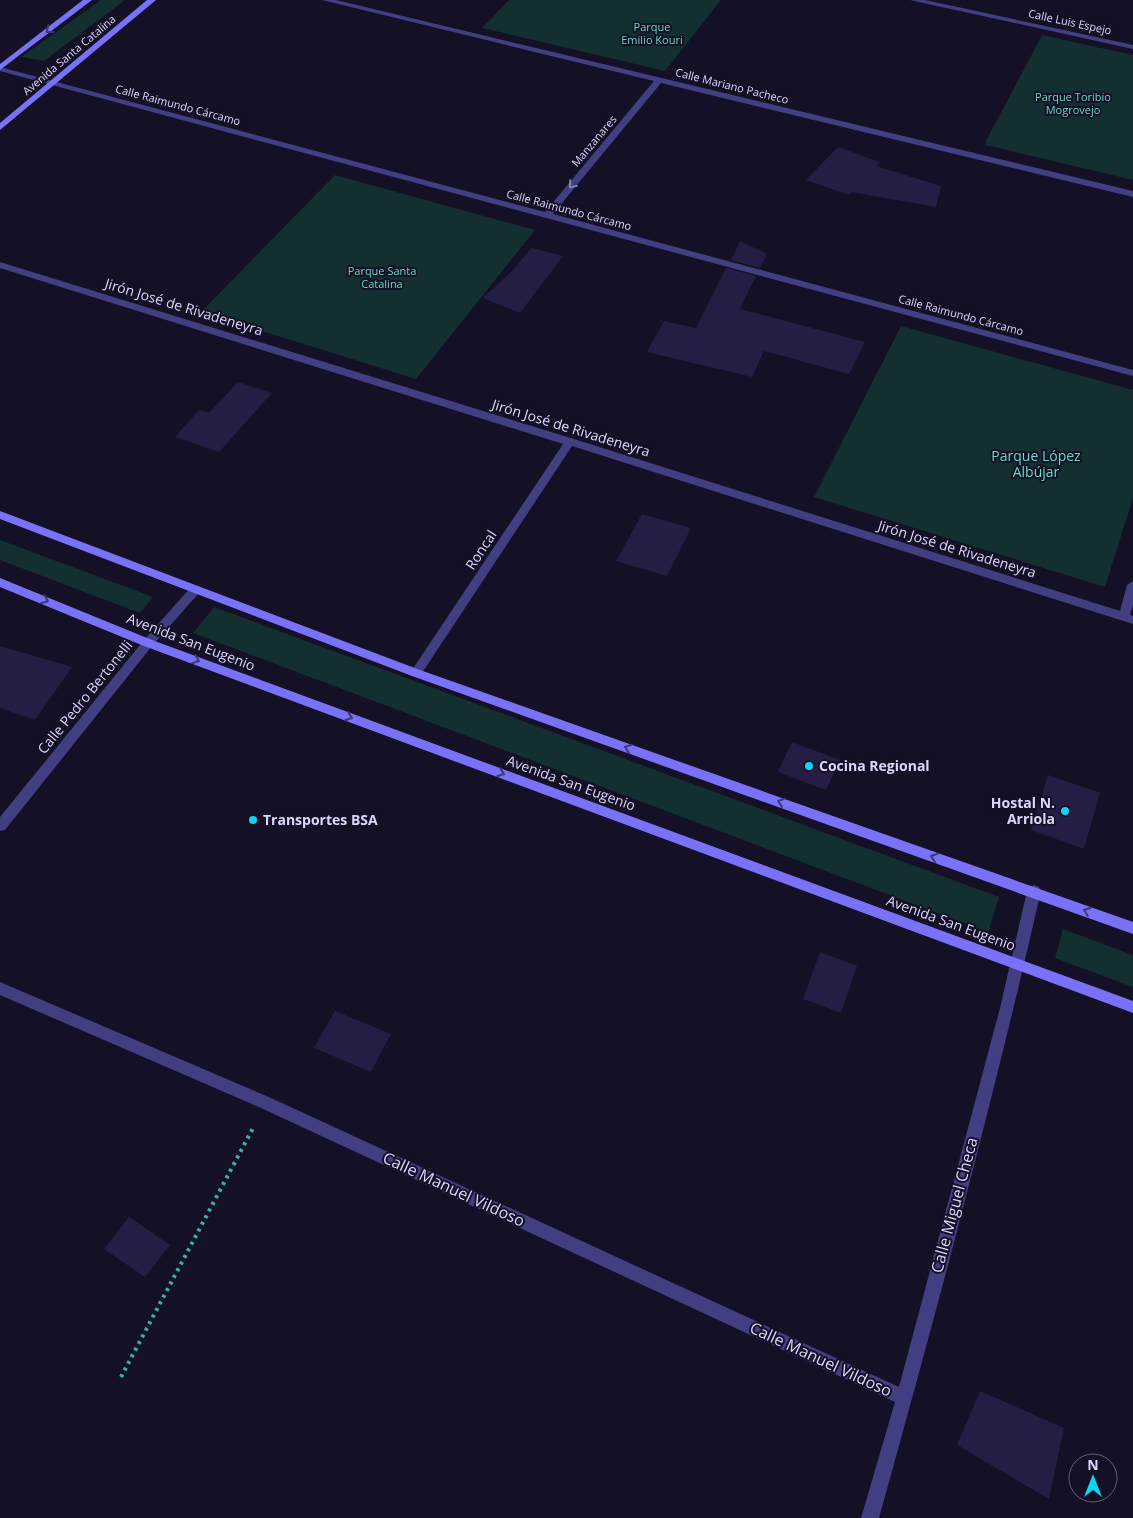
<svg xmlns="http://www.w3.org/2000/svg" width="1133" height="1518" font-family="'Open Sans',sans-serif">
	<rect width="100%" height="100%" fill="#141025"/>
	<path fill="#142f2f" d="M 101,0 L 125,0 L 44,61 L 21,57 Z
		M 509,0 L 721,0 L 665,71 L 482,28 Z
		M 1042,35 L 1133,55 L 1133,180 L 986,145 L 986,141 Z
		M 335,175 L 535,230 L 416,379 L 201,312 Z
		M 901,326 L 1133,390 L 1133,498 L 1105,587 L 814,497 Z
		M 0,540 L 153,597 L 140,613 L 0,560 Z
		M 214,607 L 999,897 L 988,932 L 193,633 Z
		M 1063,929 L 1133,955 L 1133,987 L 1055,958 Z"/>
	<path fill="#261d45" d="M 838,147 L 880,162 L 876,166 L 941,186 L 936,207 L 852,192 L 849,195 L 806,180 Z
		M 740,241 L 767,254 L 760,268 L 731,260 Z
		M 531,248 L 563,256 L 520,313 L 483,298 L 513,270 Z
		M 726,268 L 756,276 L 740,309 L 865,342 L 849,374 L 764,351 L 752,377 L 647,352 L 664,321 L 696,328 Z
		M 238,382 L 272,393 L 219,452 L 175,437 L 199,410 L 209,413 Z
		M 642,514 L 691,528 L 667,576 L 616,561 Z
		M 0,646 L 72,667 L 35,720 L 0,708 Z
		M 792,742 L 840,760 L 826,790 L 778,772 Z
		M 1048,775 L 1100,793 L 1084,849 L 1031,830 Z
		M 820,952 L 857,966 L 841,1013 L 803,999 Z
		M 335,1011 L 391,1034 L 371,1072 L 314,1048 Z
		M 129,1217 L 170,1245 L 145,1277 L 104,1249 Z
		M 980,1391 L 1064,1428 L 1049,1499 L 957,1445 Z"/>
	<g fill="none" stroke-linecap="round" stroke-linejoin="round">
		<path stroke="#36b2ad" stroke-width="4" stroke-dasharray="3 4.5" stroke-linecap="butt" d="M 121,1377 L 253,1128"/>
		<path fill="#423e82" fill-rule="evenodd" d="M 322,0 L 336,0 L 1133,191 L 1133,197 L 661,83 L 553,214 L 1133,370 L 1133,376 L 0,71 L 0,67 L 545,212 L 654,81 Z
			M 910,0 L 925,0 L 1133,45 L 1133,49 Z
			M 0,262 L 574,439 L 1120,611 L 1127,585 L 1133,581 L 1133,605 L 1130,615 L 1133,616 L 1133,624 L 572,446 L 420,676 L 412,676 L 410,673 L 412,670 L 563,444 L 0,268 Z
			M 195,586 L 201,590 L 199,593 L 152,646 L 5,830 L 0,831 L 0,817 L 144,640 L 191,587 Z
			M 1034,885 L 1039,887 L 1041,891 C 993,1101 937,1310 879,1518 L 861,1518 L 895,1402 L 261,1108 L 0,995 L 0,982 L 271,1098 L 899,1387 L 1000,1008 L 1027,891 L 1029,887 Z"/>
		<path fill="#7972f8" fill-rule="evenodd" d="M 83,0 L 92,0 L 0,70 L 0,64 Z
			M 147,0 L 156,0 L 0,130 L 0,123 Z
			M 0,511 L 420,670 L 1133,922 L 1133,934 L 412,676 L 0,519 Z
			M 0,578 L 152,640 L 1133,1001 L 1133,1013 L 144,646 L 0,587 Z"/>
	</g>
	<defs><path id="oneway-chevron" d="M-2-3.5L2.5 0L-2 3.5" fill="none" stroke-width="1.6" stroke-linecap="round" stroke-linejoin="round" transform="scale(1.25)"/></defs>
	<g stroke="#3c3779">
		<use href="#oneway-chevron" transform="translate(49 30) rotate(143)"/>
		<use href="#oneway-chevron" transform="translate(45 600) rotate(22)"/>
		<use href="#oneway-chevron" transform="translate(196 660) rotate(20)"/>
		<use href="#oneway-chevron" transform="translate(349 717) rotate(20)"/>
		<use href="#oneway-chevron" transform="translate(628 748) rotate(-161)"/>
		<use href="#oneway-chevron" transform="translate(501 773) rotate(20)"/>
		<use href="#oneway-chevron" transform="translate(781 802) rotate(-161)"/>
		<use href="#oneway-chevron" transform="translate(934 857) rotate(-161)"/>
		<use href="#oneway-chevron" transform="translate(1087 911) rotate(-160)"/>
	</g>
	<use stroke="#8782b9" href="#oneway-chevron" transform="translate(572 185) rotate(130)"/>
	<g fill="#0cd6f3" stroke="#141025" stroke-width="2">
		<circle cx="809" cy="766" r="5"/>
		<circle cx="1065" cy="811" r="5"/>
		<circle cx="253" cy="820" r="5"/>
	</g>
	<g text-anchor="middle" stroke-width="4" stroke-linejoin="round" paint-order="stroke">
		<g font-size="11" fill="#dcd6fd" stroke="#141025">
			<text transform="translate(1070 22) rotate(12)" y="4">Calle Luis Espejo</text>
			<text transform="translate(69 55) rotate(-40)" y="4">Avenida Santa Catalina</text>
			<text transform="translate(732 86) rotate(14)" y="4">Calle Mariano Pacheco</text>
			<text transform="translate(178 105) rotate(15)" y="4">Calle Raimundo Cárcamo</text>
			<text transform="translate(594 141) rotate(-50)" y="4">Manzanares</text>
			<text transform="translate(569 210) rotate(15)" y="4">Calle Raimundo Cárcamo</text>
			<text transform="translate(961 315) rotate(15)" y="4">Calle Raimundo Cárcamo</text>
		</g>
		<g font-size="11" fill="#65dac0" stroke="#141025">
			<text x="652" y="31">Parque<tspan x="652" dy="13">Emilio Kouri</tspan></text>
			<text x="1073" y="101">Parque Toribio<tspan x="1073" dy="13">Mogrovejo</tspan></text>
			<text x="382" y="275">Parque Santa<tspan x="382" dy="13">Catalina</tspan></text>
		</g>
		<g font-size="14" fill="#dcd6fd" stroke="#141025">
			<text transform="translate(184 307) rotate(17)" y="5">Jirón José de Rivadeneyra</text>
			<text transform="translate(571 428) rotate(17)" y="5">Jirón José de Rivadeneyra</text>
			<text transform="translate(957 549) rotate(17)" y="5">Jirón José de Rivadeneyra</text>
			<text transform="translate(481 550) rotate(-57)" y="5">Roncal</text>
			<text transform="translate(191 642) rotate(21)" y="5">Avenida San Eugenio</text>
			<text transform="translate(85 697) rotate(-51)" y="5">Calle Pedro Bertonelli</text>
			<text transform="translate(571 783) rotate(20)" y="5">Avenida San Eugenio</text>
			<text transform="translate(951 923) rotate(20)" y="5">Avenida San Eugenio</text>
		</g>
		<g font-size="14" fill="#65dac0" stroke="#141025">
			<text x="1036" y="461">Parque López<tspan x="1036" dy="16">Albújar</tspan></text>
		</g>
		<g font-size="14" font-weight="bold" fill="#dcd6fd" stroke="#141025" text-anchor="start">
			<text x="819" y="771">Cocina Regional</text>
			<text x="1055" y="808" text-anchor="end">Hostal N.<tspan x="1055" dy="16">Arriola</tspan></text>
			<text x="263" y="825">Transportes BSA</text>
		</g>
		<g font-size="16" fill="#dcd6fd" stroke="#141025">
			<text transform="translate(454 1189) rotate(25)" y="6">Calle Manuel Vildoso</text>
			<text transform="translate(954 1205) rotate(-75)" y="6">Calle Miguel Checa</text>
			<text transform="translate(821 1359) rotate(25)" y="6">Calle Manuel Vildoso</text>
		</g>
	</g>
	<g transform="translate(1093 1478)"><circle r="24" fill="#141025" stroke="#645f7b"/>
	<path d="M0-4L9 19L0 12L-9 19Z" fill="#0cd6f3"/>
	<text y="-8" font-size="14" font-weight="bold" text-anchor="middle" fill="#dcd6fd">N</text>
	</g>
</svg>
